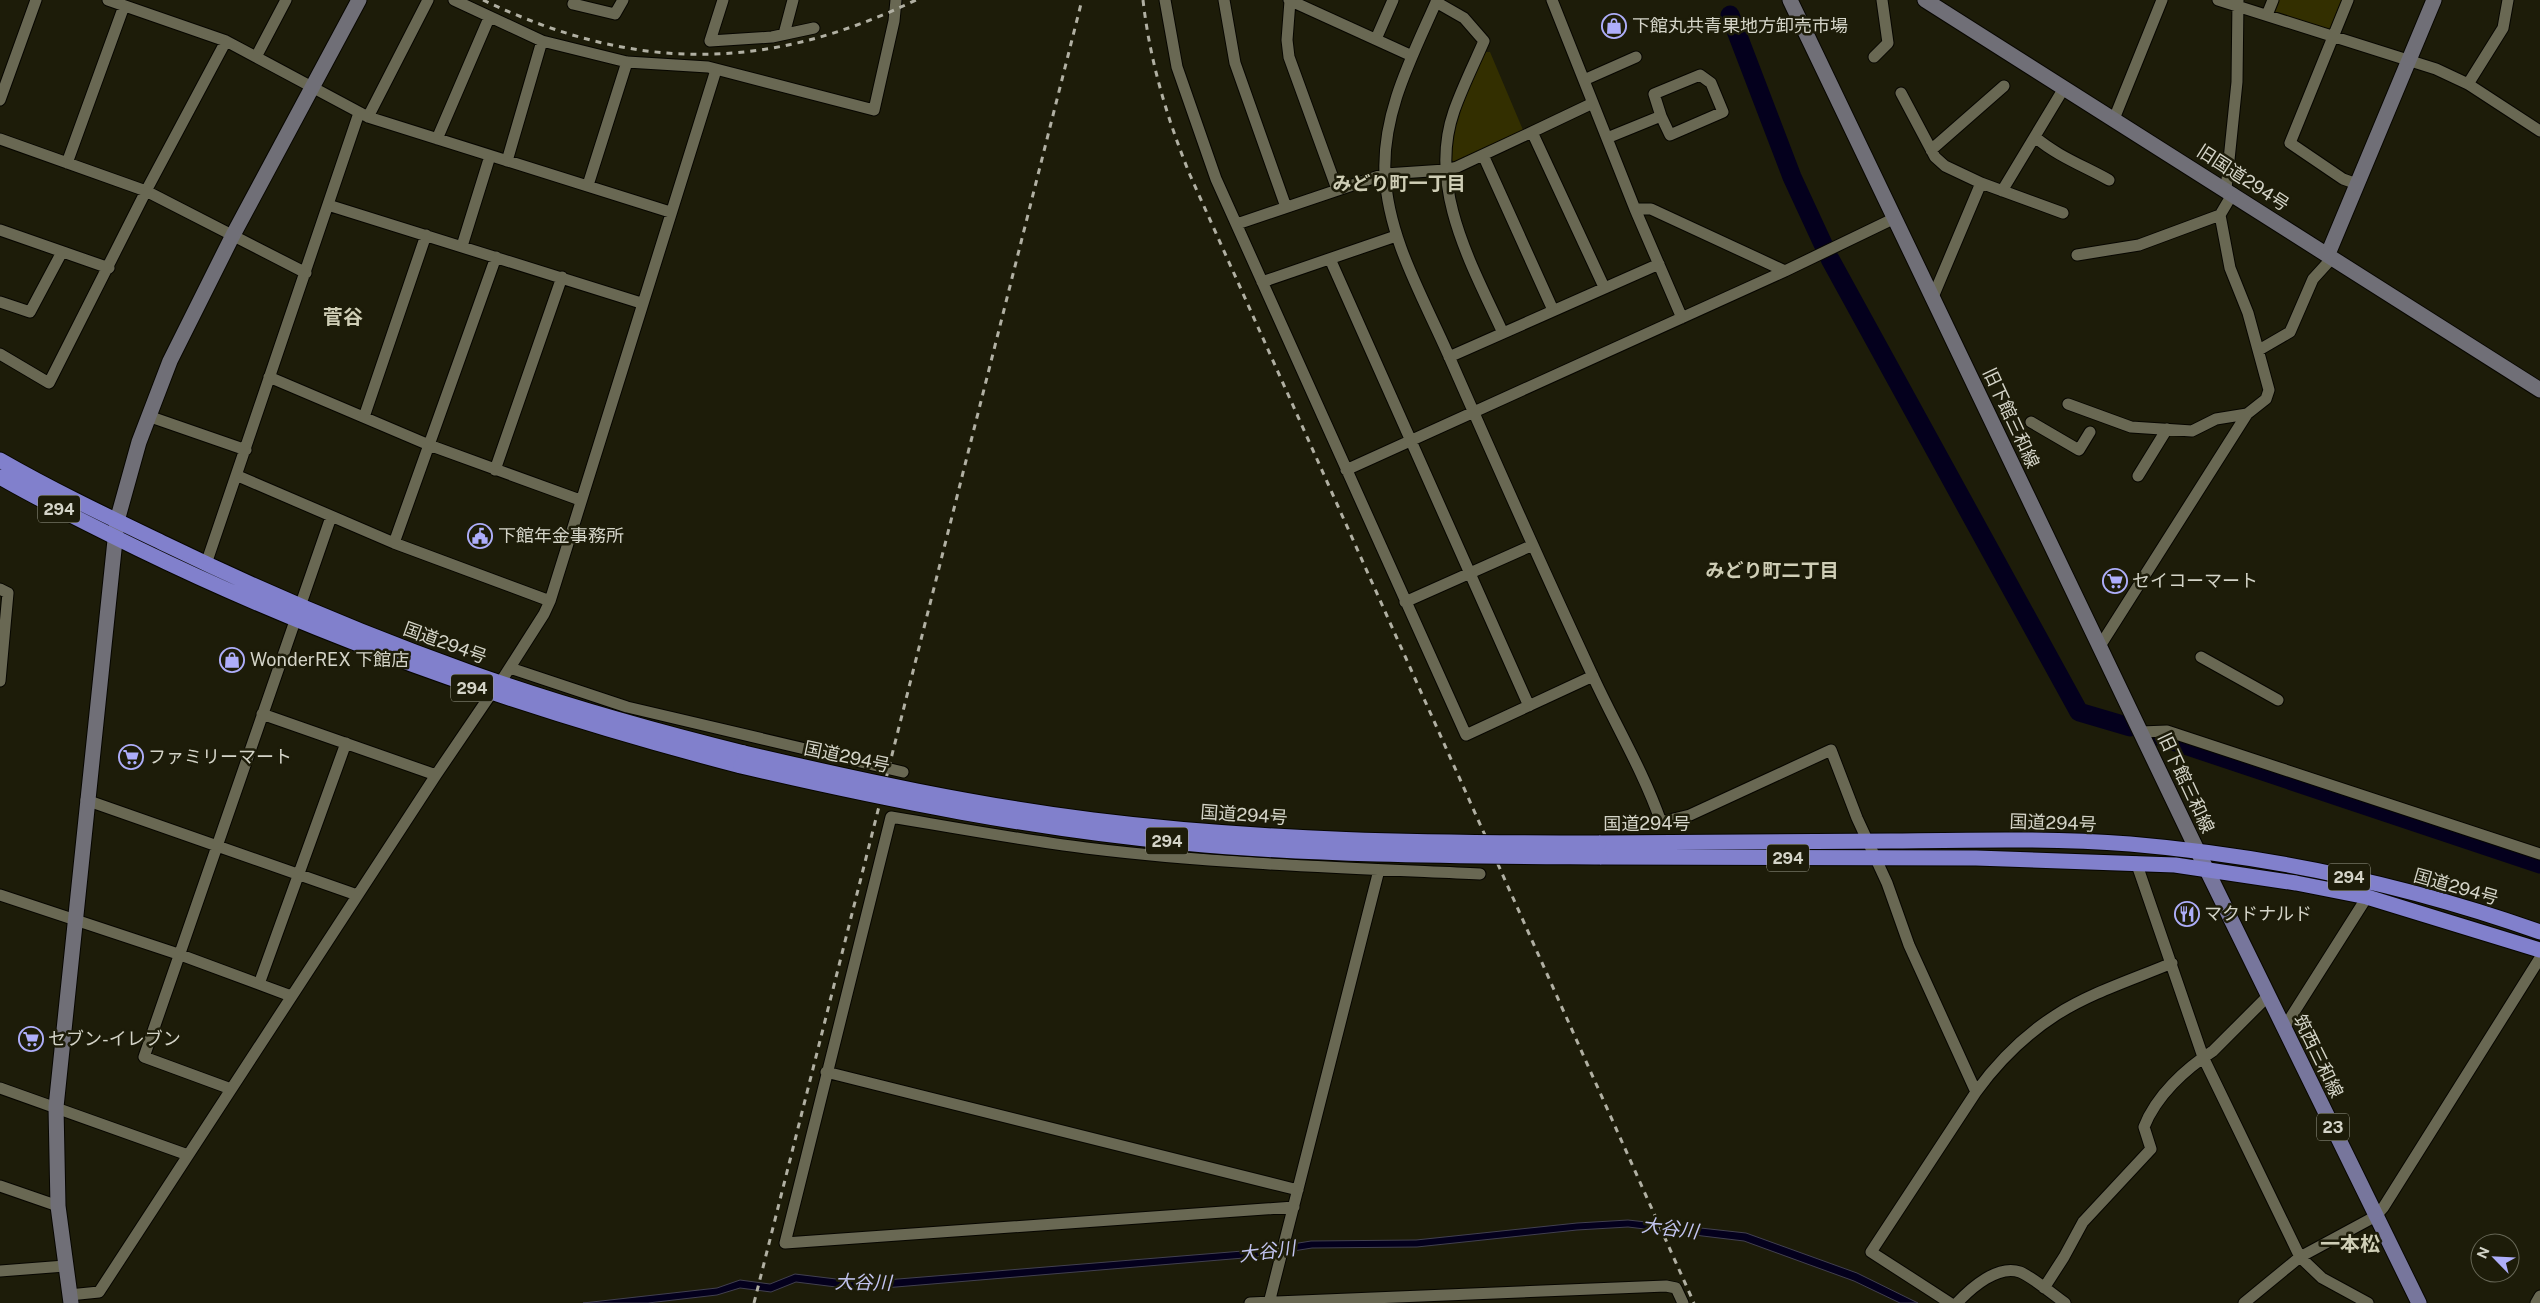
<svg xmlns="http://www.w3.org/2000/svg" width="2540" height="1303" font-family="'Public Sans','Noto Sans JP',sans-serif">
	<rect width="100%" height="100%" fill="#1d1c09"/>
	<path fill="#332f00" d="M 2278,0 L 2344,0 L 2332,27 L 2325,31 L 2279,18 L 2274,10 Z
		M 1484,52 L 1490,52 L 1523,130 L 1455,162 L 1451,160 L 1455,121 Z"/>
	<path fill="#04001d" stroke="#424050" d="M 1628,1220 L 1746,1233 L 1857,1273 L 1918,1303 L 1900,1303 L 1854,1281 L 1744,1241 L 1628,1227 L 1577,1230 L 1417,1247 L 1312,1248 L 1256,1257 L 860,1290 L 796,1282 L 771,1292 L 740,1288 L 717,1295 L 648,1303 L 583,1303 L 717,1288 L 740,1280 L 770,1284 L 795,1274 L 861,1282 L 1255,1250 L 1311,1241 L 1416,1240 L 1577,1223 Z"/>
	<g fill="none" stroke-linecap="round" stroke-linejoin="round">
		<path stroke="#04001d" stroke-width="19" d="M 1730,15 L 1792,177 L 1823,244
			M 1830,259 L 2079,712 L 2130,727
			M 2161,737 L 2540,864"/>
		<defs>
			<path id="street" d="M 108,0 L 226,41 L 368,117 L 670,212
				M 454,0 L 542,41 L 627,62 L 708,67 L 874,110 L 894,21 L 896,0
				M 575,0 L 573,4 L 615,14 L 623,0
				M 723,0 L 710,41 L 772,37 L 814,28
				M 1165,0 L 1177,67 L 1216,179 L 1466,735 L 1593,676
				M 1224,0 L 1235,63 L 1286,207
				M 1289,0 L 1412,56
				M 1437,0 C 1413,55 1382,112 1385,174 C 1388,238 1423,297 1448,354 C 1495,461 1542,567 1591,672 C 1614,723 1642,768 1661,822 L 1690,815 L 1831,750 L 1857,818 L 1887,883 L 1909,945 L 1976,1092
				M 1552,0 L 1635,209 L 1682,318
				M 2218,0 L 2436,69 L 2468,84 L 2540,131
				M 2348,0 L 2290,143 L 2343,179 L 2357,184
				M 1290,1 L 1287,40 L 1289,57 L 1337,189
				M 1436,2 L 1464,18 L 1484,41 C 1474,64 1462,88 1454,111 C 1427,188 1472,265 1503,333
				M 2267,15 L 2273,0
				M 784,34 L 793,0
				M 1376,39 L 1393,0
				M 256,57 L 286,0
				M 1874,57 L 1888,43 L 1882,0
				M 1584,80 L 1636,57
				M 2468,84 L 2503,28 L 2508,0
				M 1901,93 L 1935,157 L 1945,166 L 1981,183
				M 0,100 L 36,0
				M 368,117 L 428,0
				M 2114,119 L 2162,0
				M 1532,132 L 1593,103
				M 2035,137 C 2057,156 2084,166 2109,180
				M 1607,138 L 1661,116 L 1654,94 L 1700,75 L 1711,83 L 1723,112 L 1670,135 L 1661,116
				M 0,139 L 146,191 L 306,273
				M 437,139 L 489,18
				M 1931,150 L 2004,86
				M 1483,155 L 1553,310
				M 507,161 L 542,41
				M 67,163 L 124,6
				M 588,185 L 627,62
				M 2226,189 L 2237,82 L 2238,0
				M 2002,191 L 2064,88
				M 328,205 L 641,303
				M 1635,209 L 1651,209 L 1785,271
				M 1237,224 L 1385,174 L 1445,170 L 1457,167 L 1532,132 L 1604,287
				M 0,230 L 109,268
				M 462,246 L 490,156
				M 2077,255 L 2139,245 L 2220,215
				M 1330,259 L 1529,706
				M 1262,282 L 1396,236
				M 1933,297 L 1981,183 L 2063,213
				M 0,302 L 30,312 L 62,252
				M 2259,350 L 2290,332 L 2313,279 L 2333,257
				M 0,354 L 49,383 L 146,191 L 226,41
				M 1449,357 L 1659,264
				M 269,377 L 429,445 L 580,500
				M 2068,404 L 2131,427 L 2192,431 L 2216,419 L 2247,414
				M 148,416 L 246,450
				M 364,417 L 426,235
				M 2031,422 L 2079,450 L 2090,432
				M 495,470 L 562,277
				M 1346,470 L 1785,271 L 1895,218
				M 238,476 L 394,543 L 550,601
				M 2138,476 L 2167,429
				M 394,543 L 496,257
				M 206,564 L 359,113
				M 0,589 L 8,593 L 0,681
				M 1405,602 L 1533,545
				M 2100,646 L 2247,414 L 2266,399 L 2269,390 L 2248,313 L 2230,268 L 2220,215 L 2233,193
				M 2201,657 L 2278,700
				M 510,668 L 627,707 L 903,772
				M 500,683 L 544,614 L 550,601 L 716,70
				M 262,714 L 436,775
				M 2141,732 L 2167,731 L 2540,854
				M 86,800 L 357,895
				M 2136,862 L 2203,1057 L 2300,1257 L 2322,1278 L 2368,1303
				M 0,895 L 178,954 L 291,996
				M 259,984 L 346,743
				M 2284,1028 L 2367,897
				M 826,1072 L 1298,1190
				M 0,1088 L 188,1155
				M 231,1089 L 144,1057 L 331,517
				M 0,1186 L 58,1206
				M 1294,1207 L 785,1243 L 891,817 C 956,828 1021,840 1086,848 C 1217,864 1348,868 1480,874
				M 0,1271 L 65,1266
				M 2044,1288 L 2064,1257 L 2083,1222 L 2151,1149 L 2144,1127 C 2156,1096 2185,1069 2213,1051 L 2268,996
				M 69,1295 L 99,1292 L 436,775 L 491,694
				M 1250,1303 L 1666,1286 L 1676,1288 L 1683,1303
				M 1269,1303 L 1379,870
				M 1950,1303 L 1871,1252 L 1976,1092 C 1997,1063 2025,1035 2056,1015 C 2090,993 2134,979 2172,963
				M 1957,1303 C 1971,1288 1998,1264 2020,1272 C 2031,1276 2055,1296 2065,1303
				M 2244,1303 L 2300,1257 L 2376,1216 L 2383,1208 L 2540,958
				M 2536,1303 L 2540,1296"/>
			<path id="secondary" d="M 1790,0 L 2198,852
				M 1925,0 L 2540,390
				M 2328,254 L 2434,0
				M 71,1303 L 58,1206 L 56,1107 L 117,521 L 139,442 L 170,361 L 233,235 L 359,0"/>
			<path id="primary" d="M 2198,852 L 2419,1303"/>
			<path id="highway" d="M 0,460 C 54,491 109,517 165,544 C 264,592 365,635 469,672 C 559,704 651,730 744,753
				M 0,477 C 45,503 92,526 139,549 C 332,643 533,712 741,766
				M 1599,843 C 1697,843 1794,842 1891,841 C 1971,840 2050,838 2130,844 C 2270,856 2408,885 2540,932
				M 1600,857 L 1976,858 L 2175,865 L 2296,883 L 2367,897 L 2540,950"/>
		</defs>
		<use href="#street" stroke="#070600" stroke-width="13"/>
		<use href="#secondary" stroke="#070600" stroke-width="17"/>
		<use href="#primary" stroke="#070600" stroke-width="17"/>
		<use href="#highway" stroke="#070600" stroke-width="17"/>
		<use href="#street" stroke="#696853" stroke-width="11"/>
		<use href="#secondary" stroke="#706f77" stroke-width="15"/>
		<use href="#primary" stroke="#77769c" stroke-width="15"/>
		<use href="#highway" stroke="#8180cc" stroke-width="15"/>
		<path stroke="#b1b0a3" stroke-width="3" stroke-dasharray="6 6" stroke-linecap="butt" d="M 483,0 C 634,72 764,73 916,0
			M 1143,0 C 1150,62 1167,118 1190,175 L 1694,1303
			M 754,1303 L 1082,0"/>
		<defs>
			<path id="highway-bridge" d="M 744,753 C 859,780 975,805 1093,820 C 1261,841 1430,843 1599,843
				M 741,766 C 887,800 1033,829 1183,843 C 1322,856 1461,856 1600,857"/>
		</defs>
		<use href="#highway-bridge" stroke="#070600" stroke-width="17" stroke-linecap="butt"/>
		<use href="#highway-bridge" stroke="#8180cc" stroke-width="15"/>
	</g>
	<defs>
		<symbol id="shop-ring" viewBox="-11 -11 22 22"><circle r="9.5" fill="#1d1c09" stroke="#aeaefa" stroke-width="1.5"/><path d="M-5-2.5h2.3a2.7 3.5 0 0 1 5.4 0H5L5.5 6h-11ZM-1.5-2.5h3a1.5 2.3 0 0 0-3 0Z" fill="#aeaefa"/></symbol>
		<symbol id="civic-ring" viewBox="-11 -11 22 22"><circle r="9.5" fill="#1d1c09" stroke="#aeaefa" stroke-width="1.5"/><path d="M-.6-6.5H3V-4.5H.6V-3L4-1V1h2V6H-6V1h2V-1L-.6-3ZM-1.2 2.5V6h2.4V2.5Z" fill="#aeaefa"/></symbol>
		<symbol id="supermarket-ring" viewBox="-11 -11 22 22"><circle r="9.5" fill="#1d1c09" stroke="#aeaefa" stroke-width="1.5"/><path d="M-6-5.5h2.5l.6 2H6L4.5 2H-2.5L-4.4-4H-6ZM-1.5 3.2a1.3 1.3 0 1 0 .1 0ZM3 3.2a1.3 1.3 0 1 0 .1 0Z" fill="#aeaefa"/></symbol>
		<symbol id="restaurant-ring" viewBox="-11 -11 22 22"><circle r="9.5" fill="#1d1c09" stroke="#aeaefa" stroke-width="1.5"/><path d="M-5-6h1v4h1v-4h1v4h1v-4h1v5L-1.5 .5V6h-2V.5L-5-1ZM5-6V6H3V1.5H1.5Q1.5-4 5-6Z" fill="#aeaefa"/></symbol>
	</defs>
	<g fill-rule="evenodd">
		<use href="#shop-ring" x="1600" y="12" width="28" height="28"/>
		<use href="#civic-ring" x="466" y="522" width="28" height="28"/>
		<use href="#supermarket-ring" x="2101" y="567" width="28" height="28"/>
		<use href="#shop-ring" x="218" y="646" width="28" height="28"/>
		<use href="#supermarket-ring" x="117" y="743" width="28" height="28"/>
		<use href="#restaurant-ring" x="2173" y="900" width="28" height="28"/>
		<use href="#supermarket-ring" x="17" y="1025" width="28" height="28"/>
	</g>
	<g text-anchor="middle" stroke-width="5" stroke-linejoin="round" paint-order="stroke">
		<g fill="#1d1c09" stroke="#9d9d8f" stroke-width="1">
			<rect x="38" y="495.5" width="42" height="27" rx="4"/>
			<rect x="451" y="674.5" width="42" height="27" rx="4"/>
			<rect x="1146" y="827.5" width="42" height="27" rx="4"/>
			<rect x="1767" y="844.5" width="42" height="27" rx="4"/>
			<rect x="2328" y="863.5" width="42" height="27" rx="4"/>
			<rect x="2317" y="1113.5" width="32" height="27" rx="4"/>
		</g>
		<g font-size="16" font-weight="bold" fill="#d4d4c8">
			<text x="59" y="515">294</text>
			<text x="472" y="694">294</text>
			<text x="1167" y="847">294</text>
			<text x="1788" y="864">294</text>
			<text x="2349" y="883">294</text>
			<text x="2333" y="1133">23</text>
		</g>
		<g font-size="18" fill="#d4d4c8" stroke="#1d1c09" text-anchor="start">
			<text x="1632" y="32">下館丸共青果地方卸売市場</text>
			<text x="498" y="542">下館年金事務所</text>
			<text x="2132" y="587">セイコーマート</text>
			<text x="250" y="666">WonderREX 下館店</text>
			<text x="148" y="763">ファミリーマート</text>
			<text x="2204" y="920">マクドナルド</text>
			<text x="48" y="1045">セブン-イレブン</text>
		</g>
		<g font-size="18" fill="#d4d4c8" stroke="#1d1c09">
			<text transform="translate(2243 178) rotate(33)" y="6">旧国道294号</text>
			<text transform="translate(2011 418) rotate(65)" y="6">旧下館三和線</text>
			<text transform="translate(445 643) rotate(20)" y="6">国道294号</text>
			<text transform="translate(847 757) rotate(12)" y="6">国道294号</text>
			<text transform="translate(2186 783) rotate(65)" y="6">旧下館三和線</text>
			<text transform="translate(1244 815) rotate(4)" y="6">国道294号</text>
			<text transform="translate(2053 823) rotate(2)" y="6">国道294号</text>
			<text x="1647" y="830">国道294号</text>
			<text transform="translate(2456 887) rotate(16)" y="6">国道294号</text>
			<text transform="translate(2318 1056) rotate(64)" y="6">筑西三和線</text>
		</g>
		<g font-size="19" font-weight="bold" fill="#cfceb6" stroke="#1d1c09">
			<text x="1399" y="190">みどり町一丁目</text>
			<text x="1772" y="577">みどり町二丁目</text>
		</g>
		<g font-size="19" font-style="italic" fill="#c2c4f0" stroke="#1d1c09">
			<text transform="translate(1670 1228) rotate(7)" y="7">大谷川</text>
			<text transform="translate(1267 1251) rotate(-7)" y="7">大谷川</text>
			<text transform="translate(863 1282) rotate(1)" y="7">大谷川</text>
		</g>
		<g font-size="20" font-weight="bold" fill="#cfceb6" stroke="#1d1c09">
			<text x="343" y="324">菅谷</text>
			<text x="2350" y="1251">一本松</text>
		</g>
	</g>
	<g transform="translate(2495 1258) rotate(294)"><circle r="24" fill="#1d1c09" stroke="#666655"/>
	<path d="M0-4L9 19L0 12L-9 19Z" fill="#aeaefa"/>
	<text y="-8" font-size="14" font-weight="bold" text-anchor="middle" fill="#d4d4c8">N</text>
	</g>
</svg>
